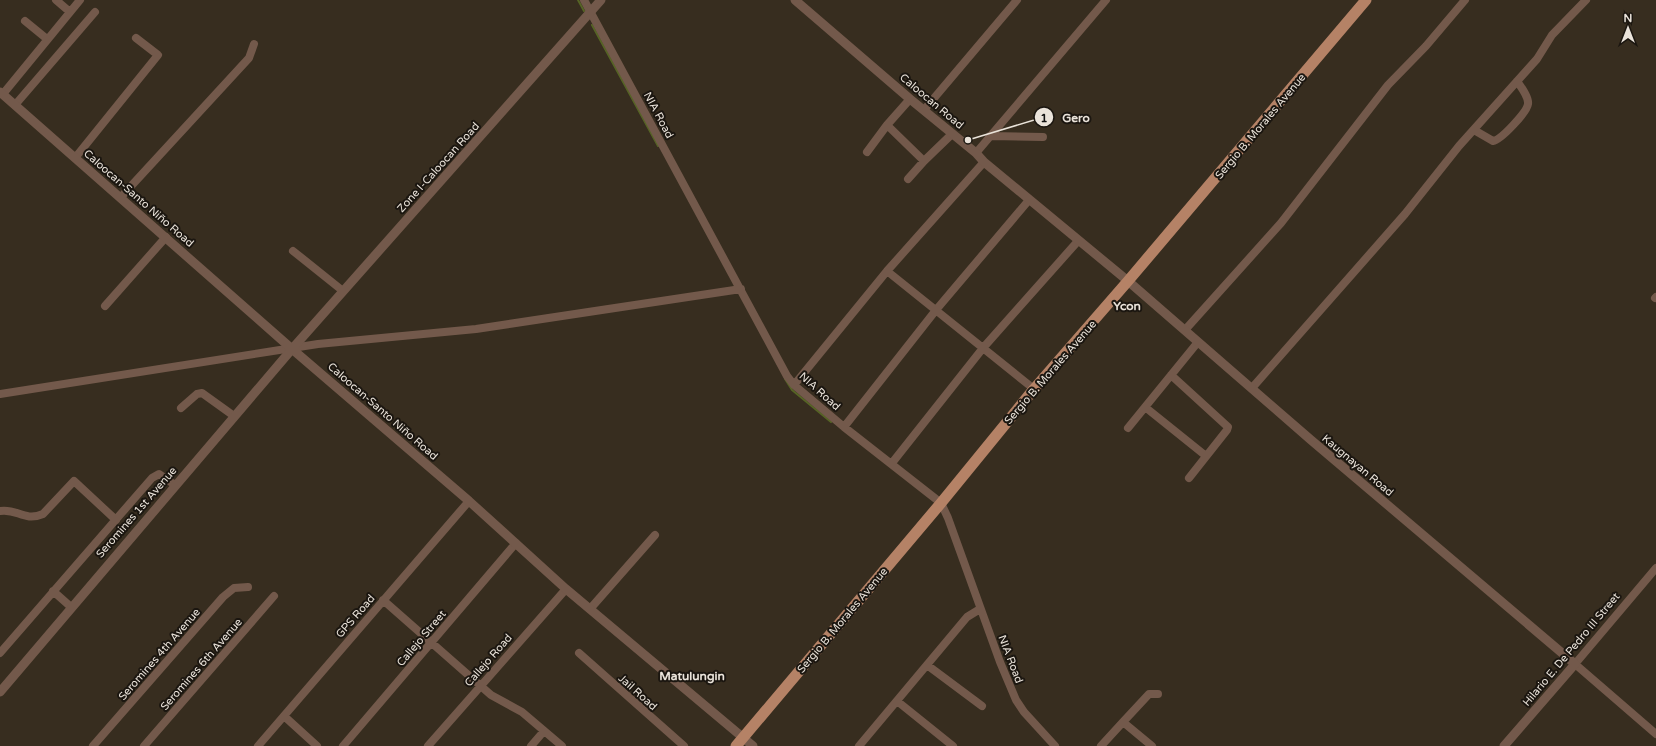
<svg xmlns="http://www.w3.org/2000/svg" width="1656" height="746" font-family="'Varela Round',sans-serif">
	<rect width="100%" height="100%" fill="#372d1f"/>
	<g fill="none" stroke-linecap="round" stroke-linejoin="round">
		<path stroke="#566425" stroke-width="2" d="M 578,0 L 584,11
			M 592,25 L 658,146
			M 785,379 L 792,390 L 831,422"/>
		<path stroke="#73594b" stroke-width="8" d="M 56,0 L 70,12
			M 584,0 L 787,376 L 794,385 L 844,427 L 941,503 L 948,518 L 1000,662 L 1016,700 L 1024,712 L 1055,746
			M 25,21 L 47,39
			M 3,94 L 80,0
			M 15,105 L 95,12
			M 924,110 L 1017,0
			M 887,125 L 924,161 L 952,134
			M 1474,130 L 1493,141 C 1501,140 1527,112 1528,104 C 1529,97 1521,87 1517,81
			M 990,136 L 1043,137
			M 867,152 L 887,125 L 910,99
			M 976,153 L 1106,0
			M 75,158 L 158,55 L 136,38
			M 908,179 L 924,161
			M 121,197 L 249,58 L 254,44
			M 293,251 L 343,291
			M 887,271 L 1034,389
			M 1655,298 L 1656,297
			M 105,306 L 166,237
			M 1185,330 L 1281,223 L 1388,85 L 1426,46 L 1465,0
			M 1171,375 L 1228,427 L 1227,430 L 1189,478
			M 794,385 L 887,271 L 984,162
			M 1252,388 L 1405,214 L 1459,146 L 1537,59 L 1552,35 L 1586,0
			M 0,394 L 318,344 L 476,329 L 741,289
			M 1145,407 L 1206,456
			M 181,408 L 197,394 L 202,393 L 234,416
			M 844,427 L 936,310 L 1029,200
			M 1128,428 L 1198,342
			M 892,463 L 983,348 L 1078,241
			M 0,511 C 17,508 24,522 43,514 L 74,481 L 116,520
			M 1656,568 L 1575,664 L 1656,734
			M 53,591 L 71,607
			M 383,600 L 491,695 L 522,712 L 562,746
			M 590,609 L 655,535
			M 0,653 L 152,478 L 159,474 L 175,485
			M 579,653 L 684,746
			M 927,665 L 982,706
			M 897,701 L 953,746
			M 284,716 L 317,746
			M 1123,722 L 1149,694 L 1158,694
			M 93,746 L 223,597 L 234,588 L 248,587
			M 144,746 L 274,596
			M 258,746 L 469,501
			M 343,746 L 516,543
			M 428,746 L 566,589
			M 531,746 L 544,731
			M 859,746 L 967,617 L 980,609
			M 1101,746 L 1123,722 L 1152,746"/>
		<path stroke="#73594b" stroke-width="9" d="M 795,0 L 910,99 L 976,153 L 984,162 L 1128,281 L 1311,440 L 1575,664 L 1504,746
			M 0,92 L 292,349 L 469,501 L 566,589 L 753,746
			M 0,692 L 292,349 L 601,0"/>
		<path stroke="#b58266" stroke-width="11" d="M 736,746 L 941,503 L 1034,389 L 1128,281 L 1366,0"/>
	</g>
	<g text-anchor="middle" stroke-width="4" stroke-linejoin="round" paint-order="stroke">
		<g font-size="11" fill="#eae3da" stroke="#1b1610">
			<text transform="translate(932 101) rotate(40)" y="4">Caloocan Road</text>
			<text transform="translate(659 115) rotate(62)" y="4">NIA Road</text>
			<text transform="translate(1260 126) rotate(-50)" y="4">Sergio B. Morales Avenue</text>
			<text transform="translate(438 167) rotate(-48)" y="4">Zone I-Caloocan Road</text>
			<text transform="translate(139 198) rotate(41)" y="4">Caloocan-Santo Niño Road</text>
			<text transform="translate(1050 372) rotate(-49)" y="4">Sergio B. Morales Avenue</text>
			<text transform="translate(820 391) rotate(42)" y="4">NIA Road</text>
			<text transform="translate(383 411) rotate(41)" y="4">Caloocan-Santo Niño Road</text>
			<text transform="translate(1358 465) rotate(40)" y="4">Kaugnayan Road</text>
			<text transform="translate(136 512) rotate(-49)" y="4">Seromines 1st Avenue</text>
			<text transform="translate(355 616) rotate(-49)" y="4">GPS Road</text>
			<text transform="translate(842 620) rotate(-50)" y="4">Sergio B. Morales Avenue</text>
			<text transform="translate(421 638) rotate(-50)" y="4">Callejo Street</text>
			<text transform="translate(1571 649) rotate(-50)" y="4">Hilario E. De Pedro III Street</text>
			<text transform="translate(159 654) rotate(-49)" y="4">Seromines 4th Avenue</text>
			<text transform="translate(1011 659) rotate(69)" y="4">NIA Road</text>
			<text transform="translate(488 660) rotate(-49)" y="4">Callejo Road</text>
			<text transform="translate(201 664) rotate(-49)" y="4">Seromines 6th Avenue</text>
			<text transform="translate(638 692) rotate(42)" y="4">Jail Road</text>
		</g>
		<g font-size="12" font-weight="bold" fill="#eae3da" stroke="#1b1610">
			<text x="1127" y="310">Ycon</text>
			<text x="692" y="680">Matulungin</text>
		</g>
	</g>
	<path fill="none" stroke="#eae3da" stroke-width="1.5" d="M968 140L1044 117"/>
	<g fill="#eae3da" stroke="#1b1610" stroke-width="1.5">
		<circle cx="968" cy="140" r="4"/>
		<circle cx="1044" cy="117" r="10"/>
	</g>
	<g font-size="12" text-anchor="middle" font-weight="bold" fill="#111">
		<text x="1044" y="122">1</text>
	</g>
	<g font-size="12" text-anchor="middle" font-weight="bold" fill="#eae3da" stroke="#1b1610" stroke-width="4" stroke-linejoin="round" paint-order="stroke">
		<text x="1076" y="122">Gero</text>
	</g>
	<g transform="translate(1628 28)" stroke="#1b1610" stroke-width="3" paint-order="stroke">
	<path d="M0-3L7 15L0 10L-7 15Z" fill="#eae3da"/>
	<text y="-6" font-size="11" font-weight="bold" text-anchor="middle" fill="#eae3da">N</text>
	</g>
</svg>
